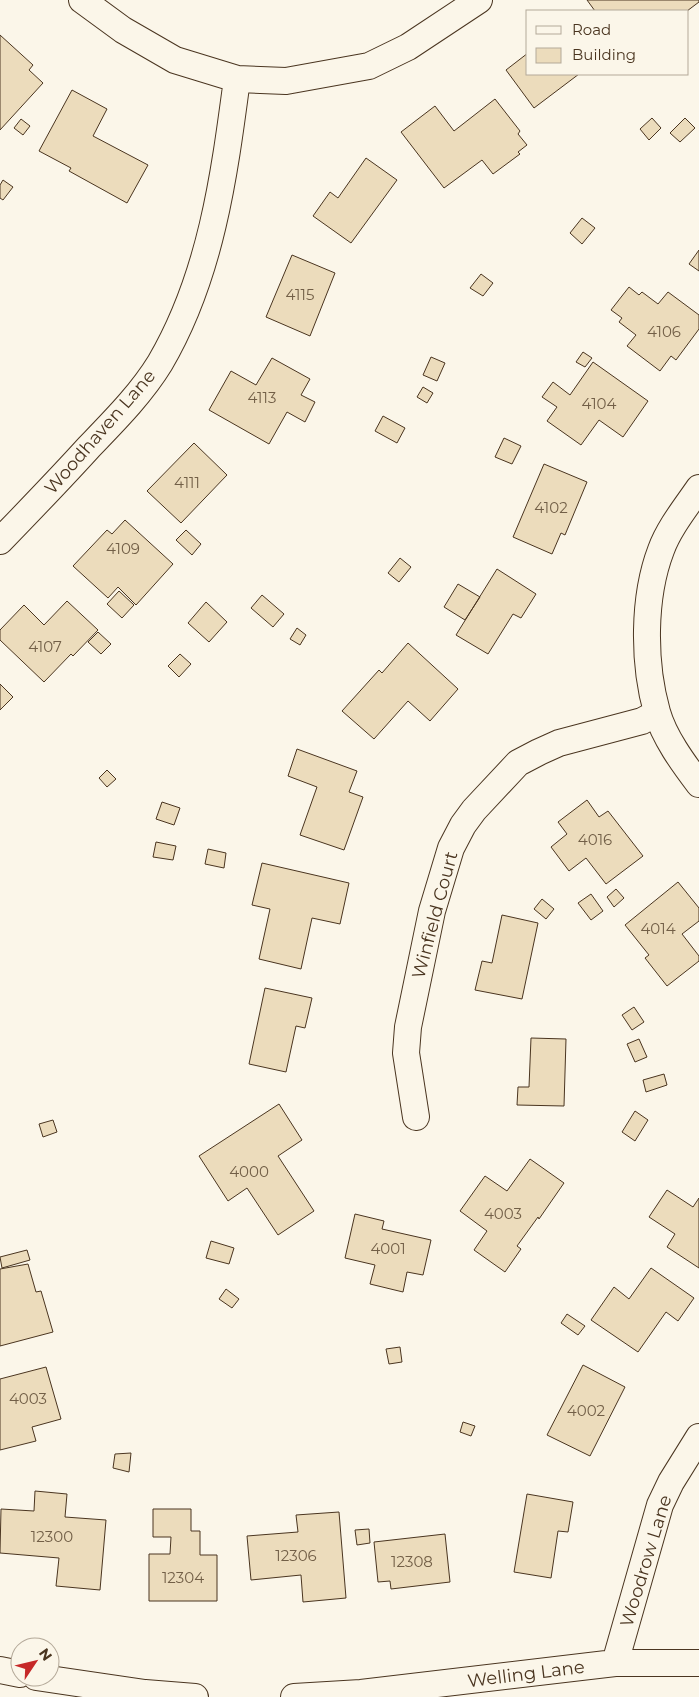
<svg xmlns="http://www.w3.org/2000/svg" width="699" height="1697" font-family="Montserrat,sans-serif">
	<rect width="100%" height="100%" fill="#fbf6e9"/>
	<path fill="#ecdcbc" stroke="#4a3520" d="M 587,0 L 699,0 L 699,2 L 687,11 L 595,11 Z
		M 0,35 L 33,65 L 29,70 L 43,83 L 0,130 Z
		M 528,53 L 528,74 L 579,74 L 534,108 L 506,70 Z
		M 72,90 L 107,109 L 93,136 L 148,165 L 127,203 L 69,171 L 71,168 L 39,151 Z
		M 495,99 L 520,131 L 518,134 L 527,145 L 518,152 L 520,154 L 493,174 L 482,160 L 444,188 L 401,132 L 435,106 L 454,131 Z
		M 652,118 L 661,128 L 649,140 L 640,129 Z
		M 685,118 L 695,128 L 680,142 L 670,133 Z
		M 21,119 L 30,126 L 23,135 L 14,128 Z
		M 366,158 L 397,180 L 351,243 L 313,216 L 330,192 L 338,198 Z
		M 3,180 L 13,187 L 3,200 L 0,198 L 0,185 Z
		M 582,218 L 595,228 L 582,244 L 570,233 Z
		M 699,250 L 699,271 L 689,264 Z
		M 292,255 L 335,273 L 310,336 L 266,317 Z
		M 481,274 L 493,283 L 483,296 L 470,288 Z
		M 629,287 L 639,295 L 642,292 L 658,304 L 668,292 L 699,315 L 699,329 L 676,360 L 671,356 L 660,371 L 627,346 L 636,335 L 619,322 L 622,318 L 611,310 Z
		M 583,352 L 592,358 L 585,367 L 576,362 Z
		M 431,357 L 445,363 L 437,381 L 423,375 Z
		M 272,358 L 310,379 L 301,395 L 315,402 L 305,422 L 287,412 L 269,444 L 209,410 L 231,371 L 256,385 Z
		M 593,362 L 648,401 L 623,437 L 599,420 L 581,445 L 547,421 L 557,407 L 542,397 L 553,382 L 570,395 Z
		M 423,387 L 433,393 L 427,403 L 417,397 Z
		M 383,416 L 405,428 L 397,443 L 375,431 Z
		M 504,438 L 521,446 L 512,464 L 495,457 Z
		M 194,443 L 227,475 L 181,523 L 147,491 Z
		M 544,464 L 587,482 L 565,535 L 561,533 L 552,554 L 513,537 Z
		M 125,520 L 173,564 L 136,605 L 118,587 L 108,598 L 73,566 L 107,530 L 112,534 Z
		M 186,530 L 201,544 L 192,555 L 176,540 Z
		M 400,558 L 411,567 L 399,582 L 388,573 Z
		M 497,569 L 536,594 L 521,618 L 513,614 L 488,654 L 456,635 Z
		M 458,584 L 480,597 L 465,620 L 444,607 Z
		M 119,591 L 134,605 L 122,618 L 107,604 Z
		M 262,595 L 284,614 L 273,627 L 251,608 Z
		M 67,601 L 98,630 L 73,656 L 71,654 L 44,682 L 0,640 L 0,630 L 24,605 L 44,625 Z
		M 206,602 L 227,622 L 209,642 L 188,623 Z
		M 297,628 L 306,635 L 300,645 L 290,639 Z
		M 98,632 L 111,644 L 101,654 L 88,642 Z
		M 408,643 L 458,689 L 430,721 L 408,701 L 374,739 L 342,711 L 379,670 L 382,673 Z
		M 180,654 L 191,664 L 179,677 L 168,666 Z
		M 0,684 L 13,697 L 0,710 Z
		M 297,749 L 357,771 L 349,792 L 363,797 L 344,850 L 300,835 L 317,787 L 288,776 Z
		M 107,770 L 116,779 L 107,787 L 99,778 Z
		M 587,800 L 599,817 L 608,811 L 643,856 L 606,884 L 586,858 L 569,871 L 551,847 L 567,834 L 558,822 Z
		M 162,802 L 180,808 L 174,825 L 156,819 Z
		M 156,842 L 176,846 L 173,860 L 153,857 Z
		M 208,849 L 226,853 L 224,868 L 205,864 Z
		M 262,863 L 349,883 L 340,924 L 312,918 L 301,969 L 259,959 L 270,909 L 252,905 Z
		M 678,882 L 699,908 L 699,921 L 682,934 L 699,956 L 699,961 L 667,986 L 645,958 L 649,955 L 625,925 Z
		M 616,889 L 624,898 L 614,907 L 607,897 Z
		M 591,894 L 603,911 L 591,920 L 578,903 Z
		M 542,899 L 554,909 L 546,919 L 534,909 Z
		M 502,915 L 538,923 L 522,999 L 475,990 L 482,961 L 492,963 Z
		M 265,988 L 312,998 L 305,1028 L 296,1026 L 286,1072 L 249,1064 Z
		M 634,1007 L 644,1022 L 632,1030 L 622,1015 Z
		M 531,1038 L 566,1039 L 564,1106 L 517,1105 L 518,1087 L 529,1087 Z
		M 639,1039 L 647,1057 L 635,1062 L 627,1044 Z
		M 664,1074 L 667,1085 L 646,1092 L 643,1080 Z
		M 279,1104 L 302,1140 L 278,1156 L 314,1211 L 278,1235 L 247,1188 L 228,1201 L 199,1156 Z
		M 635,1111 L 648,1120 L 635,1141 L 622,1132 Z
		M 53,1120 L 57,1132 L 43,1137 L 39,1124 Z
		M 530,1159 L 564,1183 L 539,1219 L 538,1217 L 517,1246 L 521,1249 L 505,1272 L 474,1250 L 487,1231 L 460,1211 L 485,1176 L 507,1191 Z
		M 667,1190 L 693,1207 L 699,1198 L 699,1268 L 667,1247 L 675,1234 L 649,1217 Z
		M 355,1214 L 384,1221 L 382,1229 L 431,1240 L 423,1275 L 407,1272 L 403,1292 L 370,1284 L 375,1265 L 345,1258 Z
		M 211,1241 L 234,1248 L 229,1264 L 206,1258 Z
		M 27,1250 L 30,1260 L 2,1268 L 0,1257 Z
		M 28,1264 L 36,1292 L 41,1291 L 53,1332 L 0,1346 L 0,1269 Z
		M 651,1268 L 694,1298 L 678,1321 L 666,1312 L 638,1352 L 591,1320 L 614,1287 L 629,1299 Z
		M 226,1289 L 239,1299 L 232,1308 L 219,1299 Z
		M 567,1314 L 585,1326 L 578,1335 L 561,1323 Z
		M 400,1347 L 402,1362 L 389,1364 L 386,1349 Z
		M 583,1365 L 625,1387 L 590,1456 L 547,1435 Z
		M 46,1367 L 61,1419 L 32,1427 L 36,1441 L 0,1450 L 0,1379 Z
		M 463,1422 L 475,1426 L 471,1436 L 460,1432 Z
		M 131,1453 L 129,1472 L 113,1468 L 115,1454 Z
		M 35,1491 L 67,1494 L 65,1517 L 106,1520 L 100,1590 L 56,1586 L 59,1558 L 0,1553 L 1,1509 L 34,1511 Z
		M 527,1494 L 573,1502 L 568,1532 L 558,1531 L 551,1578 L 514,1572 Z
		M 153,1509 L 191,1509 L 191,1531 L 200,1531 L 200,1555 L 217,1555 L 217,1601 L 149,1601 L 149,1554 L 170,1554 L 171,1537 L 153,1537 Z
		M 339,1512 L 346,1598 L 303,1602 L 301,1575 L 251,1580 L 247,1536 L 298,1532 L 296,1515 Z
		M 369,1529 L 370,1543 L 357,1545 L 355,1530 Z
		M 445,1534 L 450,1582 L 391,1589 L 390,1581 L 378,1582 L 374,1542 Z"/>
	<g fill="none" stroke-linecap="round" stroke-linejoin="round">
		<defs>
			<path id="street" d="M 82,0 L 123,30 L 175,60 L 237,79 L 286,81 L 369,66 L 408,47 L 479,0
				M 699,488 C 686,507 669,528 661,550 C 643,597 643,663 657,712 C 664,737 683,763 699,784
				M 0,541 C 30,510 60,479 89,447 C 114,421 141,394 160,363 C 211,276 224,177 237,79
				M 416,1117 L 406,1053 L 408,1027 L 432,911 L 451,848 L 463,825 L 474,810 L 518,763 L 539,752 L 559,743 L 642,721 L 657,713
				M 615,1663 L 660,1505 L 671,1482 L 699,1437
				M 0,1670 L 20,1674
				M 36,1677 L 145,1693 L 195,1697
				M 294,1697 L 361,1693 L 615,1663 L 699,1663"/>
		</defs>
		<use href="#street" stroke="#4a3520" stroke-width="28"/>
		<use href="#street" stroke="#fbf6e9" stroke-width="26"/>
	</g>
	<g text-anchor="middle" stroke-width="4" stroke-linejoin="round" paint-order="stroke">
		<g font-size="15" fill="#725f47">
			<text x="300" y="300">4115</text>
			<text x="664" y="337">4106</text>
			<text x="262" y="403">4113</text>
			<text x="599" y="409">4104</text>
			<text x="187" y="488">4111</text>
			<text x="551" y="513">4102</text>
			<text x="123" y="554">4109</text>
			<text x="45" y="652">4107</text>
			<text x="595" y="845">4016</text>
			<text x="658" y="934">4014</text>
			<text x="249" y="1177">4000</text>
			<text x="503" y="1219">4003</text>
			<text x="388" y="1254">4001</text>
			<text x="28" y="1404">4003</text>
			<text x="586" y="1416">4002</text>
			<text x="52" y="1542">12300</text>
			<text x="296" y="1561">12306</text>
			<text x="412" y="1567">12308</text>
			<text x="183" y="1583">12304</text>
		</g>
		<g font-size="18" fill="#4a3520" stroke="#fbf6e9">
			<text transform="translate(100 432) rotate(-49)" y="6">Woodhaven Lane</text>
			<text transform="translate(435 915) rotate(-75)" y="6">Winfield Court</text>
			<text transform="translate(646 1561) rotate(-73)" y="6">Woodrow Lane</text>
			<text transform="translate(526 1674) rotate(-7)" y="6">Welling Lane</text>
		</g>
	</g>
	<rect x="526" y="10" width="162" height="65" fill="#fbf6e9" stroke="#b4a999"/>
	<rect x="536" y="26" width="25" height="8" fill="#fbf6e9" stroke="#b4a999"/>
	<text x="572" y="35" font-size="15" fill="#4a3520">Road</text>
	<rect x="536" y="48" width="25" height="15" fill="#ecdcbc" stroke="#b4a999"/>
	<text x="572" y="60" font-size="15" fill="#4a3520">Building</text>
	<g transform="translate(35 1662) rotate(55)"><circle r="24" fill="#fbf6e9" stroke="#b4a999"/>
	<path d="M0-4L9 19L0 12L-9 19Z" fill="#c62828"/>
	<text y="-8" font-size="14" font-weight="bold" text-anchor="middle" fill="#4a3520">N</text>
	</g>
</svg>
